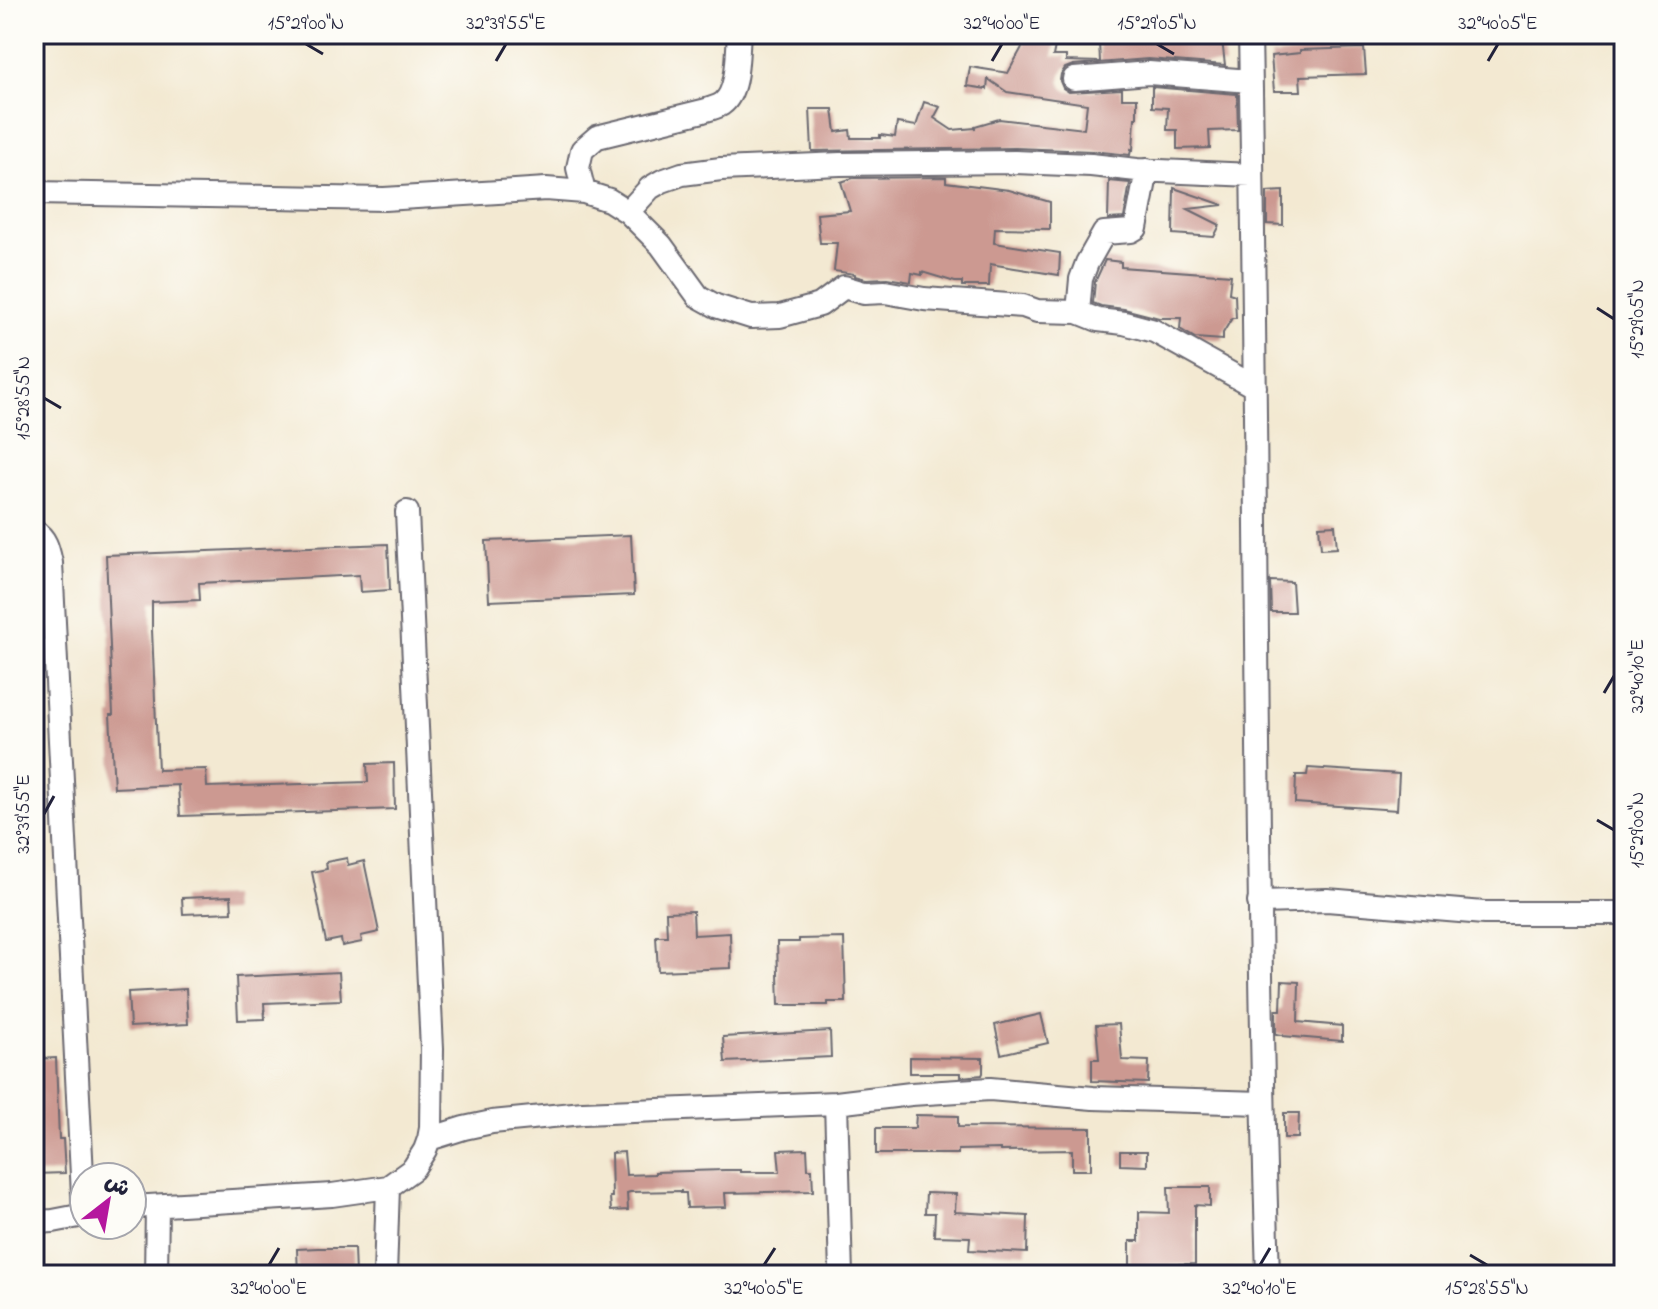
<svg xmlns="http://www.w3.org/2000/svg" width="1658" height="1309" font-family="'Indie Flower','Playpen Sans Arabic',sans-serif">
	<rect width="100%" height="100%" fill="#fdfcf7"/>
	<filter id="ink" filterUnits="userSpaceOnUse"><feTurbulence type="fractalNoise" baseFrequency=".0125" numOctaves="2"/><feDisplacementMap in="SourceGraphic" scale="16" xChannelSelector="R" yChannelSelector="G"/><feConvolveMatrix kernelMatrix="1 2 1 2 8 2 1 2 1" color-interpolation-filters="sRGB"/></filter>
	<filter id="wash" filterUnits="userSpaceOnUse"><feTurbulence type="fractalNoise" baseFrequency=".006" numOctaves="4" result="noise"/><feDisplacementMap in="SourceGraphic" scale="32" xChannelSelector="R" yChannelSelector="G"/><feGaussianBlur stdDeviation="1.8" result="paint"/><feColorMatrix in="noise" values="0 0 0 0 0 0 0 0 0 0 0 0 0 0 0 0 0 1.4 0 .05"/><feComposite in="paint" operator="in"/></filter>
	<g filter="url(#wash)">
		<rect width="100%" height="100%" fill="#f3e9d2"/>
		<g id="blocks">
			<path fill="#cc9991" d="M 1030,34 L 1047,34 L 1057,36 L 1053,56 L 1066,56 L 1066,61 L 1100,62 L 1099,42 L 1124,40 L 1222,40 L 1225,65 L 1148,59 L 1073,65 L 1065,68 L 1061,74 L 1060,81 L 1063,88 L 1069,92 L 1122,89 L 1122,98 L 1137,98 L 1137,118 L 1135,118 L 1133,150 L 1131,149 L 1130,155 L 1092,151 L 1015,148 L 812,151 L 810,109 L 833,109 L 836,132 L 850,130 L 851,138 L 880,138 L 880,135 L 895,137 L 897,123 L 916,126 L 924,102 L 940,107 L 934,118 L 952,130 L 975,128 L 975,126 L 999,119 L 1084,129 L 1087,104 L 1007,92 L 988,79 L 987,89 L 967,86 L 970,67 L 1008,73 L 1026,40 L 1031,42 Z
				M 1364,48 L 1366,74 L 1300,76 L 1301,91 L 1274,91 L 1271,56 L 1300,53 L 1300,50 Z
				M 1152,87 L 1237,94 L 1238,130 L 1209,131 L 1210,148 L 1177,149 L 1177,130 L 1167,130 L 1168,108 L 1152,107 Z
				M 946,177 L 946,182 L 1009,190 L 1050,202 L 1050,229 L 995,228 L 994,243 L 1060,253 L 1059,275 L 990,264 L 989,286 L 962,286 L 962,282 L 955,282 L 922,272 L 922,275 L 912,273 L 911,282 L 887,278 L 866,279 L 855,276 L 855,274 L 834,271 L 837,243 L 820,243 L 817,214 L 850,211 L 841,182 L 853,178 Z
				M 1109,181 L 1130,183 L 1124,218 L 1108,219 Z
				M 1174,188 L 1223,205 L 1188,209 L 1220,225 L 1214,237 L 1173,234 Z
				M 1283,191 L 1283,225 L 1267,224 L 1267,192 Z
				M 1105,260 L 1121,262 L 1121,267 L 1231,275 L 1229,293 L 1235,295 L 1236,318 L 1232,318 L 1223,333 L 1223,340 L 1195,338 L 1180,329 L 1181,318 L 1159,318 L 1124,309 L 1101,306 L 1093,303 L 1095,282 Z
				M 1335,525 L 1337,548 L 1321,549 L 1319,526 Z
				M 631,535 L 634,595 L 489,601 L 486,541 Z
				M 388,544 L 390,590 L 360,592 L 359,575 L 199,583 L 200,600 L 152,602 L 152,630 L 158,770 L 206,769 L 207,787 L 368,782 L 367,764 L 394,763 L 395,809 L 180,816 L 178,785 L 114,788 L 110,715 L 113,715 L 106,555 Z
				M 1270,581 L 1292,582 L 1294,612 L 1271,612 Z
				M 1308,768 L 1399,774 L 1397,810 L 1295,803 L 1296,775 L 1307,775 Z
				M 347,858 L 348,865 L 364,861 L 379,932 L 361,936 L 362,942 L 342,946 L 341,939 L 326,942 L 312,872 L 327,869 L 326,862 Z
				M 231,896 L 232,912 L 183,914 L 182,898 Z
				M 693,911 L 694,935 L 730,933 L 731,968 L 658,971 L 656,936 L 667,936 L 666,912 Z
				M 844,938 L 846,1002 L 828,1002 L 828,1005 L 779,1005 L 777,942 L 799,942 L 799,939 Z
				M 339,972 L 341,1000 L 264,1003 L 265,1019 L 238,1020 L 236,977 Z
				M 1282,981 L 1299,982 L 1298,1022 L 1342,1026 L 1342,1041 L 1283,1036 L 1283,1035 L 1276,1034 L 1276,1010 L 1281,1010 Z
				M 186,989 L 188,1024 L 130,1027 L 128,992 Z
				M 1041,1014 L 1048,1043 L 1001,1054 L 995,1025 Z
				M 1119,1024 L 1122,1060 L 1149,1061 L 1148,1083 L 1092,1081 L 1092,1059 L 1099,1059 L 1096,1025 Z
				M 830,1031 L 831,1057 L 725,1062 L 723,1037 Z
				M 910,1057 L 983,1058 L 983,1073 L 982,1075 L 961,1077 L 961,1073 L 910,1073 Z
				M 56,1058 L 59,1139 L 63,1139 L 65,1173 L 34,1174 L 34,1059 Z
				M 1284,1113 L 1299,1113 L 1298,1138 L 1284,1138 Z
				M 916,1115 L 958,1116 L 958,1127 L 1091,1128 L 1091,1170 L 1072,1170 L 1072,1150 L 1000,1151 L 1000,1149 L 958,1150 L 958,1154 L 876,1154 L 876,1128 L 915,1128 Z
				M 807,1149 L 808,1169 L 812,1169 L 813,1191 L 725,1193 L 726,1207 L 687,1208 L 686,1193 L 681,1193 L 681,1191 L 630,1192 L 627,1193 L 628,1210 L 611,1211 L 610,1197 L 612,1197 L 611,1153 L 624,1152 L 626,1175 L 655,1174 L 655,1172 L 725,1170 L 740,1170 L 740,1172 L 780,1172 L 778,1150 Z
				M 1120,1151 L 1147,1151 L 1147,1166 L 1120,1165 Z
				M 1168,1187 L 1210,1187 L 1210,1206 L 1195,1205 L 1195,1264 L 1130,1266 L 1130,1241 L 1139,1241 L 1139,1212 L 1169,1213 Z
				M 926,1193 L 956,1194 L 955,1212 L 1028,1216 L 1027,1253 L 969,1250 L 970,1237 L 934,1236 L 935,1213 L 925,1213 Z
				M 318,1248 L 354,1248 L 355,1275 L 298,1275 L 297,1249 Z"/>
		</g>
	</g>
	<g filter="url(#ink)">
		<use href="#blocks" fill-opacity="0" stroke="#6b6870" stroke-width="2"/>
		<g fill="none" stroke-linecap="round" stroke-linejoin="round">
			<defs>
				<path id="minor" d="M 1250,34 C 1258,448 1255,861 1268,1275
					M 1074,79 L 1149,73 L 1250,81
					M 584,192 L 578,168 L 582,150 L 597,137 L 703,111 C 710,109 717,107 722,104 C 739,92 737,53 739,34
					M 34,193 L 384,199 L 546,189 L 584,192 L 609,200 L 628,212 L 661,245 L 698,296 L 716,306 L 751,317 L 780,316 L 820,305 L 844,287 L 864,293 L 885,292 L 924,299 L 1023,306 L 1037,311 L 1078,312 L 1098,320 L 1124,323 L 1154,331 L 1255,387
					M 628,212 L 650,188 L 662,181 L 682,174 L 721,169 L 840,164 L 1015,162 L 1091,165 L 1137,170 L 1252,175
					M 1078,312 L 1081,279 L 1087,263 L 1104,233 L 1131,231 L 1136,228 L 1147,170
					M 34,531 C 46,538 48,549 51,563 L 84,1215
					M 1259,902 L 1327,900 L 1484,913 L 1624,913
					M 836,1103 L 841,1275
					M 429,1139 L 464,1128 L 492,1122 L 583,1113 L 836,1103 L 911,1094 L 990,1089 L 1093,1098 L 1262,1103
					M 132,1207 L 332,1195 L 388,1187 L 413,1169 L 425,1150 L 429,1139 L 431,1128 L 432,1049 L 407,512
					M 34,1222 L 53,1221 L 84,1215
					M 156,1275 L 157,1206
					M 385,1275 L 388,1187"/>
			</defs>
			<use href="#minor" stroke="#6b6870" stroke-width="26"/>
			<use href="#minor" stroke="#fff" stroke-width="22"/>
		</g>
	</g>
	<path fill="none" stroke="#22223b" stroke-width="3" d="M 306,44 L 323,54M 1157,44 L 1174,54M 496,61 L 506,44M 992,61 L 1002,44M 1488,61 L 1498,44M 1597,308 L 1614,319M 44,398 L 61,408M 1604,693 L 1614,676M 44,814 L 54,796M 1597,820 L 1614,830M 1470,1255 L 1487,1265M 269,1265 L 279,1248M 764,1265 L 775,1248M 1260,1265 L 1270,1248"/>
	<rect width="1658" height="1309" fill="none" stroke="#fdfcf7" stroke-width="88"/>
	<g transform="translate(108 1201) rotate(31)"><circle r="38" fill="#fdfcf7" stroke="#a5a5ac" stroke-width="2"/>
	<path d="M0-6L14 30L0 20L-14 30Z" fill="#b5179e"/>
	<text y="-12" font-size="22" font-weight="bold" text-anchor="middle" fill="#22223b">ش</text>
	</g>
	<rect x="44" y="44" width="1570" height="1221" fill="none" stroke="#22223b" stroke-width="3"/>
	<g font-size="20" text-anchor="middle" fill="#22223b">
		<text x="306" y="29">15°29'00"N</text>
		<text x="506" y="29">32°39'55"E</text>
		<text x="1002" y="29">32°40'00"E</text>
		<text x="1157" y="29">15°29'05"N</text>
		<text x="1498" y="29">32°40'05"E</text>
		<text transform="translate(1636 319) rotate(-90)" y="7">15°29'05"N</text>
		<text transform="translate(22 398) rotate(-90)" y="7">15°28'55"N</text>
		<text transform="translate(1636 676) rotate(-90)" y="7">32°40'10"E</text>
		<text transform="translate(22 814) rotate(-90)" y="7">32°39'55"E</text>
		<text transform="translate(1636 830) rotate(-90)" y="7">15°29'00"N</text>
		<text x="269" y="1294">32°40'00"E</text>
		<text x="764" y="1294">32°40'05"E</text>
		<text x="1260" y="1294">32°40'10"E</text>
		<text x="1487" y="1294">15°28'55"N</text>
	</g>
</svg>
